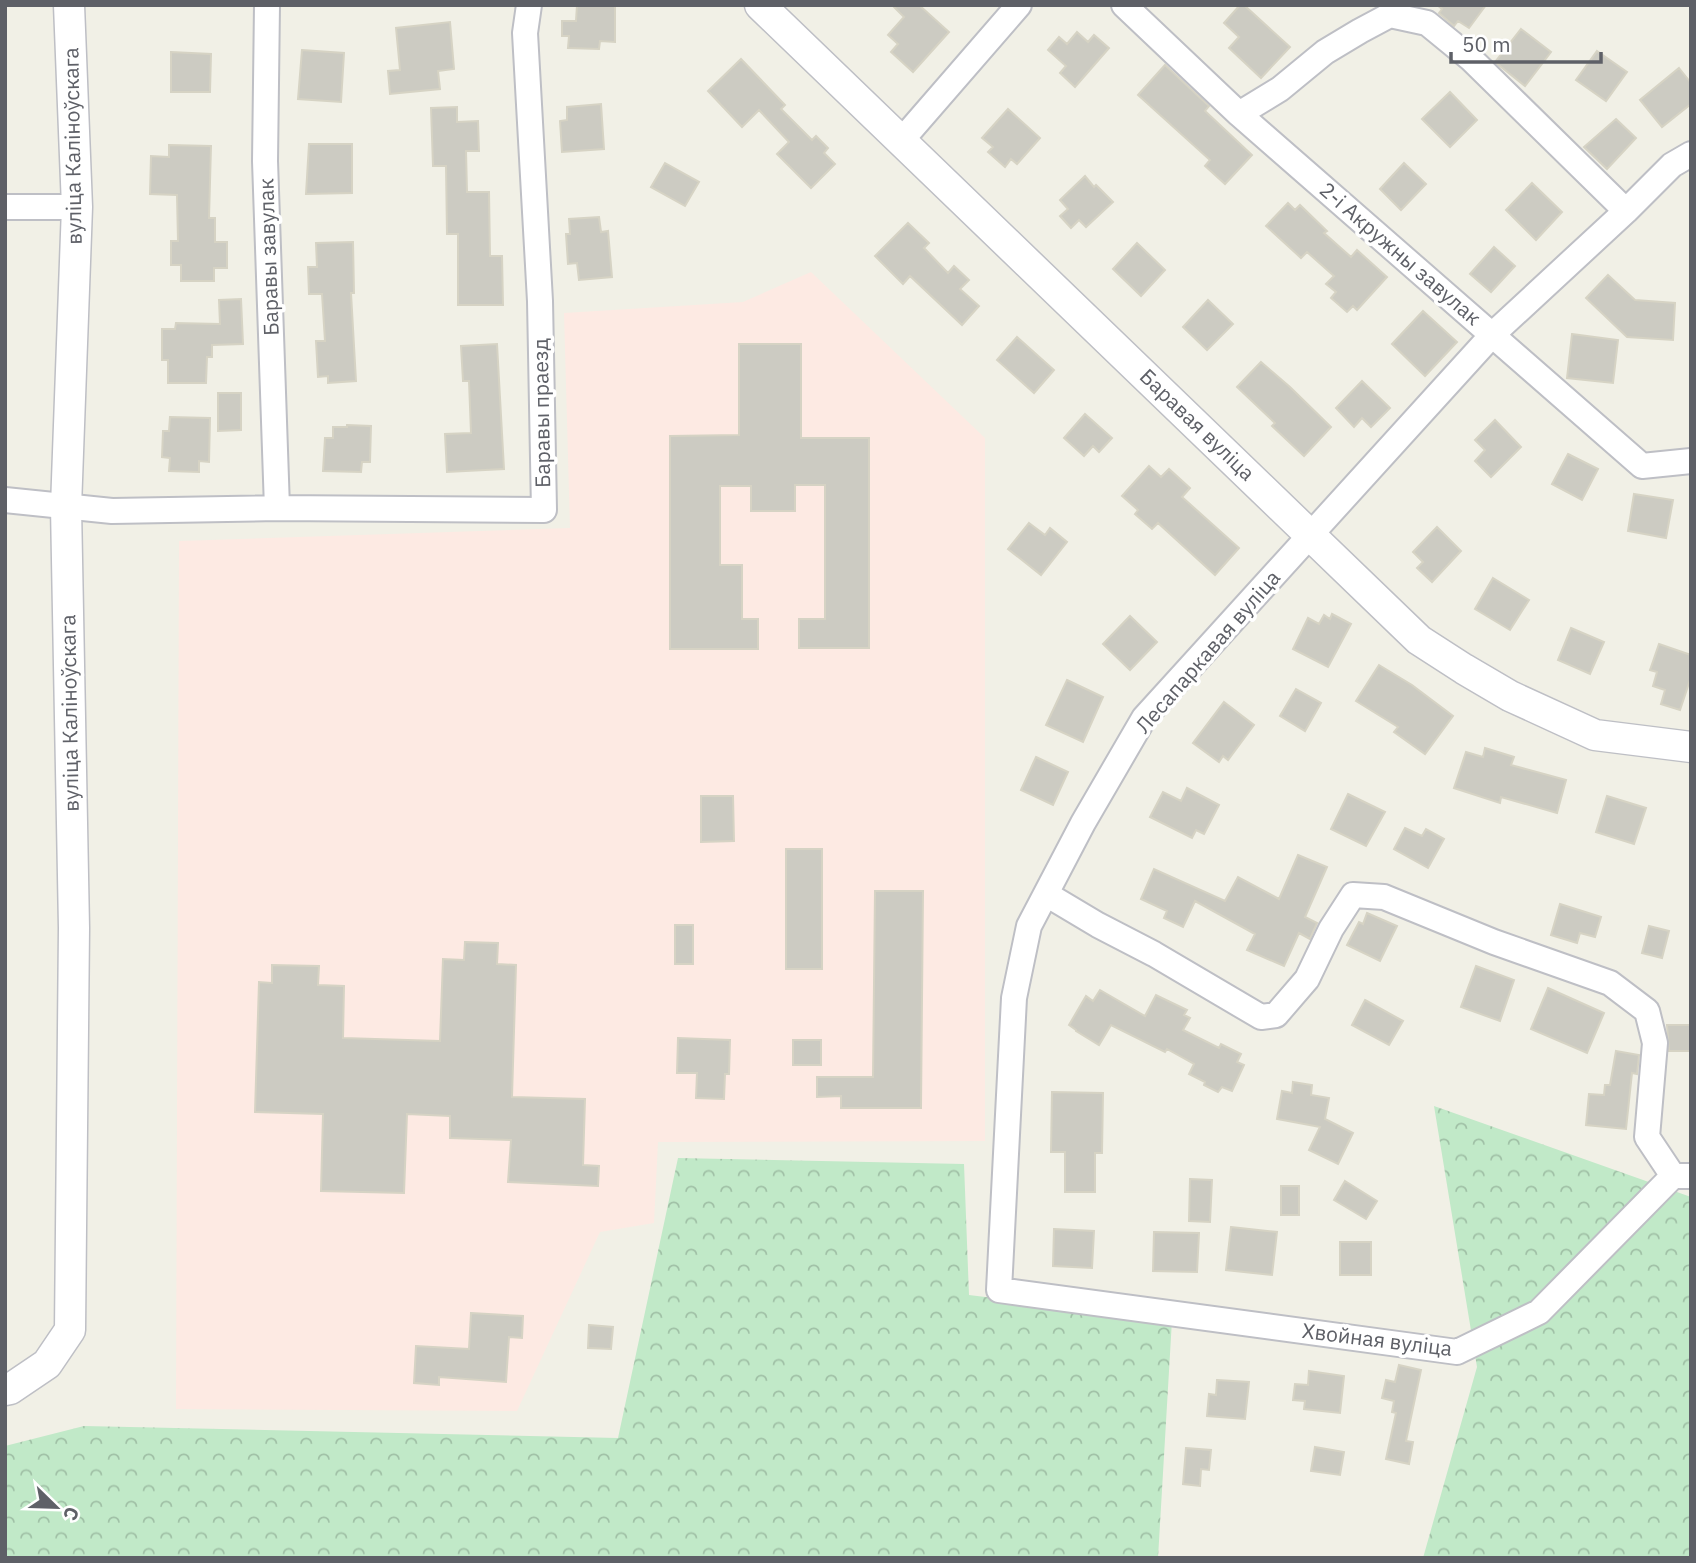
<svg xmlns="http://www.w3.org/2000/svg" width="1696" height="1563" font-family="'IBM Plex Sans',sans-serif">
	<defs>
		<pattern id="forest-crowns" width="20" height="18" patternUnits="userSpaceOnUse" patternTransform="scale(1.75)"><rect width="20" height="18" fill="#c1e9c8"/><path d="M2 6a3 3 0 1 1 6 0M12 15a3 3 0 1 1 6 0" fill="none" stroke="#a0c0a6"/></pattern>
	</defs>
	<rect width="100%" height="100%" fill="#f1f0e6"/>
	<path fill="#fdeae3" d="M 811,272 L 985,438 L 985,1141 L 658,1142 L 654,1223 L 600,1232 L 517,1411 L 176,1409 L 179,541 L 570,528 L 564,313 L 743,302 Z"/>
	<path fill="url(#forest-crowns)" d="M 1434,1106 L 1691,1197 L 1691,1558 L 1423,1558 L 1477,1367 Z
		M 678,1158 L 964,1164 L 969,1295 L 1172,1320 L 1158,1558 L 5,1558 L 5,1446 L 84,1426 L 618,1438 Z"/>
	<path fill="#cccbc2" stroke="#d6d3c4" stroke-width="2" d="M 577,5 L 615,5 L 615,42 L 600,41 L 599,49 L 568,48 L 569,36 L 562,36 L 562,21 L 576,21 Z
		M 892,5 L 919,5 L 949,32 L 913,72 L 891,52 L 898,44 L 888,35 L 904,17 Z
		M 1240,5 L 1244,5 L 1290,47 L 1261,78 L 1229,48 L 1239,37 L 1224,23 Z
		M 1437,5 L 1486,5 L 1469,28 L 1458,21 L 1454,26 L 1439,13 L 1442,9 Z
		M 450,22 L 454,69 L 438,71 L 440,89 L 390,94 L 388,71 L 400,70 L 396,28 Z
		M 1521,29 L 1551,52 L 1525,86 L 1495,62 Z
		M 1077,32 L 1088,42 L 1094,35 L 1109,48 L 1075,87 L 1060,73 L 1066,66 L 1048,50 L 1059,37 L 1067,44 Z
		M 302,50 L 344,53 L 341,102 L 298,99 Z
		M 1597,51 L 1627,72 L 1606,101 L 1576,80 Z
		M 171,52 L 211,54 L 210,92 L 171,92 Z
		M 741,59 L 785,105 L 781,109 L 812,140 L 816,136 L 828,148 L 824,153 L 835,164 L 811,188 L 777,154 L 789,142 L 759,110 L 742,127 L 708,91 Z
		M 1165,65 L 1209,106 L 1205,111 L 1252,155 L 1225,184 L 1205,166 L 1210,160 L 1138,95 Z
		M 1679,68 L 1691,83 L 1691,104 L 1662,127 L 1640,100 Z
		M 1450,92 L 1477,120 L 1450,147 L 1422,119 Z
		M 601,104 L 604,149 L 562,152 L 560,121 L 567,120 L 567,107 Z
		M 457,107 L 457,122 L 478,121 L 479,151 L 466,151 L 467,192 L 489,192 L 490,256 L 502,256 L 503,305 L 458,305 L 458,234 L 447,234 L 446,166 L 433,166 L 431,108 Z
		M 1008,109 L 1040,138 L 1017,164 L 1011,159 L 1005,167 L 988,152 L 993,147 L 982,138 Z
		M 1616,119 L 1636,138 L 1607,169 L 1584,147 Z
		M 309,144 L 352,144 L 352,193 L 306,194 Z
		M 169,145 L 211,146 L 209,218 L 215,218 L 215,242 L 227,242 L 227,268 L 214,268 L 214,281 L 181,281 L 181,265 L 171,265 L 171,241 L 178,241 L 177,195 L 150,194 L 151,156 L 169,157 Z
		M 665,163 L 699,182 L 685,206 L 651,187 Z
		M 1404,163 L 1426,184 L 1401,210 L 1380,189 Z
		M 1085,176 L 1094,187 L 1096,185 L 1113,202 L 1086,227 L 1079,220 L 1071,228 L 1060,216 L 1068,209 L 1060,200 Z
		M 1532,183 L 1562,212 L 1536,240 L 1506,210 Z
		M 1288,203 L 1295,210 L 1300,205 L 1327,231 L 1324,233 L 1351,257 L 1357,250 L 1387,277 L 1357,310 L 1353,306 L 1347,312 L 1331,298 L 1336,292 L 1326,284 L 1334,276 L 1307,252 L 1301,258 L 1266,226 Z
		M 599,217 L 601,232 L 608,231 L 612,277 L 579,280 L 577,263 L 568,264 L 566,234 L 570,234 L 569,219 Z
		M 908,223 L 929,243 L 924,248 L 948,273 L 954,266 L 969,280 L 960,289 L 979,306 L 962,325 L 910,276 L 903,284 L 875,256 Z
		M 353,242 L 354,293 L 351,293 L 356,381 L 328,383 L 328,376 L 318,377 L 316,341 L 325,341 L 322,294 L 309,294 L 308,267 L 317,267 L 316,243 Z
		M 1137,243 L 1165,270 L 1141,296 L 1113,269 Z
		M 1494,247 L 1515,266 L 1491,292 L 1470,274 Z
		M 1608,275 L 1635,300 L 1675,303 L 1673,340 L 1627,337 L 1586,298 Z
		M 241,299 L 243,344 L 212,345 L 212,357 L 207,357 L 206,383 L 168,383 L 168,360 L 162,360 L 162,329 L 175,329 L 176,323 L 220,324 L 219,300 Z
		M 1208,300 L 1233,324 L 1207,350 L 1183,327 Z
		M 1423,311 L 1457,342 L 1425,376 L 1392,344 Z
		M 1572,334 L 1618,340 L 1613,383 L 1567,378 Z
		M 1017,337 L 1054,370 L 1034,393 L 997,360 Z
		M 497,344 L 504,469 L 447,472 L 445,434 L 471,433 L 469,381 L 463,381 L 461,346 Z
		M 739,344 L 801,344 L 801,438 L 869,438 L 869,648 L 799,648 L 799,619 L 825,619 L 825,485 L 795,485 L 795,511 L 751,511 L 751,486 L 720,486 L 720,565 L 742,565 L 742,619 L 758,619 L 758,649 L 670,649 L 670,436 L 739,435 Z
		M 1261,362 L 1290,387 L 1331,427 L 1304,456 L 1272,426 L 1275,423 L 1237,387 Z
		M 1362,381 L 1390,408 L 1371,427 L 1362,418 L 1354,427 L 1336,408 Z
		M 218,393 L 241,393 L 241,430 L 218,431 Z
		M 1085,414 L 1112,438 L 1099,452 L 1093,446 L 1084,456 L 1064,438 Z
		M 170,417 L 210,418 L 209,462 L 199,461 L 199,472 L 169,471 L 170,458 L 162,457 L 163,431 L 169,431 Z
		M 1495,420 L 1521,447 L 1491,477 L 1475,461 L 1485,450 L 1475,440 Z
		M 347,425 L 371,426 L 370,462 L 362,462 L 361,472 L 323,471 L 325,438 L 333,438 L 333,427 L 347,427 Z
		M 1568,454 L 1598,469 L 1582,500 L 1552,484 Z
		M 1149,466 L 1161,477 L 1169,469 L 1190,488 L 1182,497 L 1239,548 L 1215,575 L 1158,523 L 1152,529 L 1135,514 L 1138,510 L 1122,496 Z
		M 1634,494 L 1673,500 L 1666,538 L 1628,531 Z
		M 1029,523 L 1045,535 L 1050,528 L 1067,542 L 1041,575 L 1008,549 Z
		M 1437,527 L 1461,551 L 1432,582 L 1417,568 L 1423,562 L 1413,552 Z
		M 1493,578 L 1529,600 L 1510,630 L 1475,609 Z
		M 1332,614 L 1351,624 L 1328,667 L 1293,649 L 1308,618 L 1319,624 L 1324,615 L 1330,619 Z
		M 1130,616 L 1157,642 L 1130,670 L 1103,644 Z
		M 1571,628 L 1604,642 L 1590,674 L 1558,660 Z
		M 1659,644 L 1691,655 L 1691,677 L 1680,710 L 1661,704 L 1665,690 L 1653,686 L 1657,672 L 1650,670 Z
		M 1379,665 L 1412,685 L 1453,716 L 1425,754 L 1394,732 L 1398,727 L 1356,701 Z
		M 1067,680 L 1103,697 L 1083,742 L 1046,725 Z
		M 1296,689 L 1321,703 L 1305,731 L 1280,716 Z
		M 1224,702 L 1254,725 L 1228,760 L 1223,756 L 1219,762 L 1193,743 Z
		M 1485,748 L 1514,757 L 1511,765 L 1566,780 L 1557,813 L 1501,797 L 1500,803 L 1454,788 L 1466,752 L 1483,757 Z
		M 1036,757 L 1068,772 L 1053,805 L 1021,790 Z
		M 1187,788 L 1219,805 L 1204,834 L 1196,830 L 1192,838 L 1150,817 L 1163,792 L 1181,801 Z
		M 1348,794 L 1385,812 L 1366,846 L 1331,829 Z
		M 701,796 L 733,796 L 734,841 L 701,842 Z
		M 1607,796 L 1646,808 L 1634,844 L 1596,832 Z
		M 1405,828 L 1422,836 L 1426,829 L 1444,839 L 1428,868 L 1394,849 Z
		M 786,849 L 822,849 L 822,969 L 786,969 Z
		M 1298,855 L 1327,867 L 1305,917 L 1317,923 L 1310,939 L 1299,933 L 1284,966 L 1247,950 L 1255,934 L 1195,901 L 1183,927 L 1164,918 L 1167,911 L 1141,899 L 1154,869 L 1225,901 L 1238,877 L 1279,899 Z
		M 875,891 L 923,891 L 921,1108 L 841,1108 L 841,1096 L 817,1097 L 817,1077 L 873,1077 Z
		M 1560,904 L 1601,917 L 1595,937 L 1580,933 L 1577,943 L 1551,935 Z
		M 1367,913 L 1397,926 L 1380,961 L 1347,945 L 1359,922 L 1363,924 Z
		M 675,925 L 693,925 L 693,964 L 675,964 Z
		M 1649,926 L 1669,931 L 1662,958 L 1642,953 Z
		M 465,942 L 498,943 L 497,964 L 516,965 L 512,1097 L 585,1099 L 583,1165 L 599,1166 L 598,1186 L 508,1182 L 511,1140 L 450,1138 L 450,1116 L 407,1114 L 404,1193 L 321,1191 L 323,1114 L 255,1112 L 259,982 L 272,983 L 272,965 L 319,966 L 318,985 L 344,986 L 343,1038 L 440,1041 L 443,959 L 464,960 Z
		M 1476,966 L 1514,980 L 1500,1021 L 1461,1007 Z
		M 1548,988 L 1604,1013 L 1587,1053 L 1531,1029 Z
		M 1100,990 L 1145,1016 L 1156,995 L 1187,1010 L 1184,1015 L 1190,1018 L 1183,1030 L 1219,1048 L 1221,1044 L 1241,1054 L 1237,1062 L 1244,1065 L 1232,1091 L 1222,1087 L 1218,1092 L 1204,1085 L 1205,1082 L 1189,1074 L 1194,1064 L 1167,1049 L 1165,1052 L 1111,1025 L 1099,1045 L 1076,1031 L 1076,1030 L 1069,1025 L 1086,996 L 1093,1001 Z
		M 1365,1000 L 1403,1021 L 1389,1045 L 1352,1025 Z
		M 1667,1025 L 1691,1025 L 1691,1051 L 1669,1051 Z
		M 678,1038 L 730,1040 L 729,1074 L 725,1074 L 724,1099 L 696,1098 L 697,1073 L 677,1073 Z
		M 793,1040 L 821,1040 L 821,1065 L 793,1065 Z
		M 1616,1051 L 1639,1055 L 1637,1074 L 1632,1073 L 1626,1129 L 1586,1125 L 1589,1094 L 1604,1095 L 1605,1085 L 1610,1085 Z
		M 1293,1082 L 1312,1085 L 1311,1095 L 1329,1098 L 1325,1119 L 1353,1133 L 1338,1164 L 1309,1150 L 1320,1127 L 1277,1119 L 1282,1091 L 1292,1093 Z
		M 1052,1092 L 1103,1093 L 1102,1153 L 1095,1153 L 1095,1192 L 1065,1192 L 1065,1152 L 1051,1152 Z
		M 1190,1179 L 1212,1180 L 1210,1222 L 1189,1221 Z
		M 1345,1181 L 1377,1201 L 1366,1219 L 1334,1200 Z
		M 1281,1186 L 1299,1186 L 1299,1215 L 1281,1215 Z
		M 1231,1227 L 1277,1232 L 1272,1275 L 1226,1270 Z
		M 1054,1229 L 1094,1231 L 1092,1268 L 1053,1266 Z
		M 1154,1232 L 1199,1233 L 1197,1272 L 1153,1271 Z
		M 1340,1242 L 1371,1242 L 1371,1275 L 1340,1275 Z
		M 471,1313 L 523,1316 L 522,1338 L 509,1337 L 506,1382 L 439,1377 L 439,1385 L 414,1383 L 416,1346 L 469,1349 Z
		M 589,1325 L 613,1327 L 611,1349 L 588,1348 Z
		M 1399,1365 L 1421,1370 L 1406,1441 L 1413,1442 L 1409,1464 L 1386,1459 L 1396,1413 L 1392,1412 L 1394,1401 L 1382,1398 L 1386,1380 L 1395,1382 Z
		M 1309,1371 L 1344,1376 L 1340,1413 L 1304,1409 L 1305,1401 L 1293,1400 L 1295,1384 L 1308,1385 Z
		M 1217,1380 L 1249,1382 L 1245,1419 L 1207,1416 L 1209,1394 L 1216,1395 Z
		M 1315,1447 L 1344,1452 L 1340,1475 L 1311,1471 Z
		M 1186,1448 L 1211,1450 L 1209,1470 L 1201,1469 L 1200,1486 L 1183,1484 Z"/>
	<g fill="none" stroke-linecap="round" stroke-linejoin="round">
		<defs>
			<path id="minor" d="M 267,5 L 265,161 L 277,508
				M 1124,5 L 1239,114 L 1642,466 L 1691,461
				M 1239,114 L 1280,89 L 1325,52 L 1360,31 L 1390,15 L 1427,23 L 1471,59 L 1626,211
				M 901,141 L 1019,5
				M 1691,154 L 1672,165 L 1626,211 L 1493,334 L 1144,718 L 1083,823 L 1029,926 L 1014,998 L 999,1290 L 1457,1352 L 1539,1312 L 1673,1176 L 1691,1176
				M 5,207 L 77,207
				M 5,500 L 112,511 L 277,508 L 544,510 L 540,301 L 525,33 L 529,5
				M 1046,894 L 1098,925 L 1154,954 L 1261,1017 L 1276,1015 L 1307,979 L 1331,929 L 1353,895 L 1384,897 L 1494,942 L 1610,983 L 1647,1011 L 1655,1043 L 1647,1137 L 1673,1176"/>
			<path id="tertiary" d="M 760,5 L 1419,640 L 1464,669 L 1510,696 L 1595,735 L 1691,747
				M 5,1390 L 10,1389 L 47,1364 L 70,1330 L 74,928 L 66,507 L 77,207 L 69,5"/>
		</defs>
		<use href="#minor" stroke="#bebfc5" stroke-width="28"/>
		<use href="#tertiary" stroke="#bebfc5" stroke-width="33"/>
		<use href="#minor" stroke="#fff" stroke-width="24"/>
		<use href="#tertiary" stroke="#fff" stroke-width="30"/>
	</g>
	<g text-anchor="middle" stroke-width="7" stroke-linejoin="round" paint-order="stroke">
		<g font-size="21" fill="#5e6067" stroke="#fff">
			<text transform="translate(73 146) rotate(-91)" y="7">вуліца Каліноўскага</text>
			<text transform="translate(1400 254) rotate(41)" y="7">2-і Акружны завулак</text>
			<text transform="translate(269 257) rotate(-92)" y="7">Баравы завулак</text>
			<text transform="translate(542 413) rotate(-91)" y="7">Баравы праезд</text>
			<text transform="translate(1197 425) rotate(44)" y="7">Баравая вуліца</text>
			<text transform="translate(1208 652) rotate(-49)" y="7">Лесапаркавая вуліца</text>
			<text transform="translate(70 713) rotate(-91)" y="7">вуліца Каліноўскага</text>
			<text transform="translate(1377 1340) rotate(7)" y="7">Хвойная вуліца</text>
		</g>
	</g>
	<rect width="1696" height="1563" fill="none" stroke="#5e6067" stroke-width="14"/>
	<g transform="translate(56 1507) rotate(113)" stroke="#ffffff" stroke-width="5" paint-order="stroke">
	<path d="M0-5L12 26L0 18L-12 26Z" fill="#5e6067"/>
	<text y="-10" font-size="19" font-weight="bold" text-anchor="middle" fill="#5e6067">С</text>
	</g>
	<path d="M1451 52v10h150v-10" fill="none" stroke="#5e6067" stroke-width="3.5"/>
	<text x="1462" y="52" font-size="21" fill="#5e6067" stroke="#ffffff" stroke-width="5" paint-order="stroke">50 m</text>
</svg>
